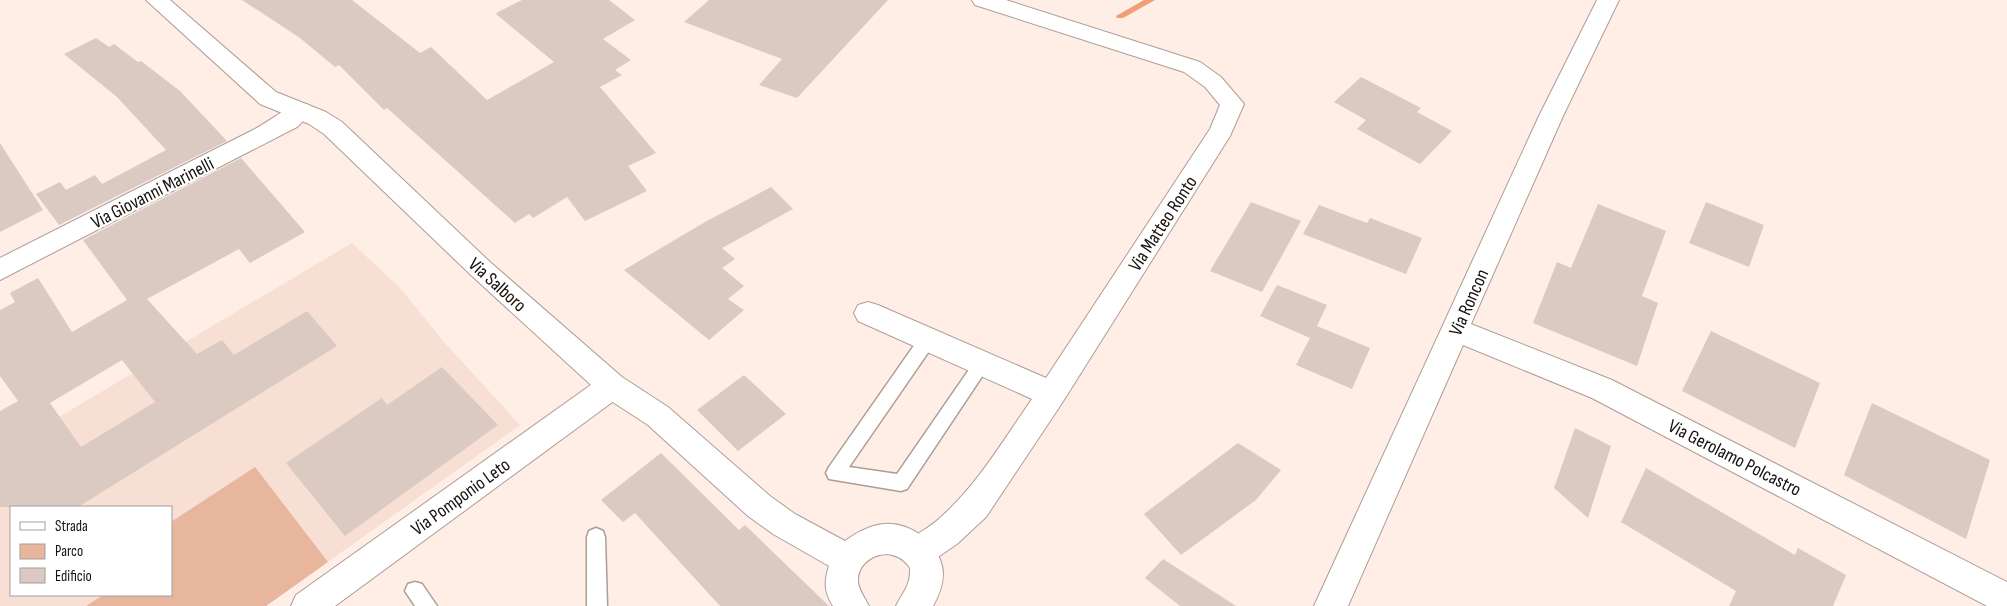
<svg xmlns="http://www.w3.org/2000/svg" width="2007" height="606" font-family="'Sofia Sans Condensed',sans-serif">
	<rect width="100%" height="100%" fill="#feeee6"/>
	<path fill="#f7dfd4" fill-rule="evenodd" d="M 352,243 L 402,290 L 443,341 L 520,425 L 266,606 L 0,606 L 0,452 ZM 11,507 L 171,507 L 171,595 L 11,595 Z"/>
	<path fill="#e8b69c" d="M 255,467 L 328,562 L 266,606 L 86,606 L 103,595 L 171,595 L 171,522 Z"/>
	<g fill="none" stroke-linecap="round" stroke-linejoin="round">
		<path fill="#ef9f76" fill-rule="evenodd" d="M 1144,0 L 1155,0 L 1123,18 L 1117,18 L 1116,16 Z"/>
	</g>
	<path fill="#dacac2" fill-rule="evenodd" d="M 242,0 L 352,0 L 420,53 L 431,47 L 487,100 L 554,62 L 496,14 L 498,12 L 522,0 L 609,0 L 635,20 L 603,39 L 631,60 L 615,70 L 622,75 L 600,87 L 656,153 L 628,166 L 647,191 L 585,221 L 567,197 L 533,218 L 529,214 L 515,223 L 387,108 L 384,110 L 339,65 L 335,67 L 300,38 Z
		M 709,0 L 888,0 L 797,98 L 759,85 L 782,59 L 684,22 Z
		M 96,38 L 109,47 L 114,44 L 138,62 L 141,61 L 180,91 L 227,141 L 59,225 L 36,194 L 60,182 L 66,190 L 95,175 L 102,184 L 166,150 L 117,97 L 64,54 Z
		M 1361,77 L 1421,108 L 1417,112 L 1452,131 L 1420,164 L 1357,129 L 1366,120 L 1334,102 Z
		M 0,143 L 43,210 L 0,232 Z
		M 241,158 L 305,232 L 250,263 L 239,249 L 147,299 L 197,354 L 222,340 L 234,355 L 307,311 L 337,346 L 78,507 L 0,507 L 0,411 L 18,401 L 0,376 L 0,310 L 15,302 L 10,293 L 38,278 L 72,332 L 127,300 L 83,240 ZM 122,360 L 155,402 L 81,447 L 50,403 Z
		M 771,187 L 793,209 L 722,248 L 735,259 L 722,268 L 744,286 L 728,299 L 744,310 L 709,340 L 624,270 L 705,222 Z
		M 1251,202 L 1301,221 L 1262,292 L 1210,271 Z
		M 1706,202 L 1764,225 L 1749,267 L 1689,243 Z
		M 1598,204 L 1666,231 L 1642,296 L 1658,303 L 1637,366 L 1533,323 L 1557,262 L 1571,268 Z
		M 1319,205 L 1367,223 L 1370,218 L 1422,238 L 1406,274 L 1303,234 Z
		M 1277,285 L 1327,305 L 1317,326 L 1370,348 L 1352,389 L 1296,365 L 1310,338 L 1260,316 Z
		M 1711,331 L 1820,383 L 1795,448 L 1682,391 Z
		M 442,367 L 498,425 L 345,536 L 286,463 L 382,398 L 387,405 Z
		M 744,375 L 786,414 L 738,451 L 697,410 Z
		M 1872,403 L 1990,460 L 1966,539 L 1844,475 Z
		M 1575,428 L 1611,446 L 1588,518 L 1554,488 Z
		M 1238,443 L 1281,470 L 1256,500 L 1181,555 L 1144,514 Z
		M 661,453 L 739,530 L 745,525 L 829,606 L 720,606 L 635,513 L 623,522 L 601,500 Z
		M 1646,468 L 1795,555 L 1798,548 L 1846,575 L 1833,606 L 1729,606 L 1736,591 L 1621,522 Z
		M 1163,559 L 1236,606 L 1180,606 L 1145,578 Z"/>
	<g fill="none" stroke-linecap="round" stroke-linejoin="round">
		<defs>
			<path id="lane" d="M 928,332 L 934,334 L 936,339 L 934,344 L 849,467 L 897,474 L 977,358 L 983,356 L 989,358 L 991,363 L 907,489 L 901,491 L 829,479 L 826,473 L 829,467 L 922,334 Z
				M 596,528 L 603,531 L 605,537 L 607,606 L 587,606 L 587,537 L 589,531 Z
				M 415,582 L 422,584 L 437,606 L 415,606 L 405,591 L 408,584 Z"/>
			<path id="street" d="M 972,0 L 1006,0 L 1200,62 L 1221,77 L 1244,104 L 1230,136 L 1062,403 L 986,517 L 957,544 L 929,563 L 918,567 L 907,563 L 902,552 C 910,534 927,531 941,517 C 978,484 1004,439 1032,399 L 858,321 L 854,313 L 858,305 L 868,302 L 878,305 L 1046,378 L 1210,129 L 1220,105 L 1205,87 L 1184,72 L 975,5 Z
				M 1597,0 L 1619,0 L 1563,116 L 1471,324 L 1612,380 L 2007,582 L 2007,606 L 1987,606 L 1592,398 L 1463,345 L 1348,606 L 1314,606 L 1539,116 Z
				M 301,103 L 309,105 L 313,111 L 297,127 L 0,280 L 0,258 L 253,130 C 267,123 288,106 301,103 Z
				M 612,374 L 622,377 L 627,386 L 622,395 L 335,606 L 291,606 L 296,595 L 602,377 Z"/>
			<path id="secondary" d="M 146,0 L 170,0 L 276,92 L 326,112 L 342,122 L 490,262 L 622,377 L 668,407 L 770,496 L 795,514 L 845,541 C 856,533 870,525 884,524 C 911,522 941,544 943,573 C 943,585 939,595 933,606 L 896,606 C 903,592 911,585 910,568 C 893,542 857,557 858,581 C 858,589 865,598 869,606 L 833,606 C 824,592 824,581 829,566 L 773,534 L 748,516 L 648,425 L 602,395 L 472,276 L 324,134 L 309,124 L 260,104 Z"/>
		</defs>
		<use href="#lane" stroke="#ac9d96" stroke-width="3"/>
		<use href="#street" stroke="#ac9d96" stroke-width="2"/>
		<use href="#secondary" stroke="#ac9d96" stroke-width="2"/>
		<use href="#lane" fill="#fff" fill-rule="evenodd"/>
		<use href="#street" fill="#fff" fill-rule="evenodd"/>
		<use href="#secondary" fill="#fff" fill-rule="evenodd"/>
	</g>
	<g text-anchor="middle" stroke-width="4.5" stroke-linejoin="round" paint-order="stroke">
		<g font-size="19" fill="#15100d" stroke="#fff">
			<text transform="translate(152 192) rotate(-27)" y="7">Via Giovanni Marinelli</text>
			<text transform="translate(1162 223) rotate(-57)" y="7">Via Matteo Ronto</text>
			<text transform="translate(498 284) rotate(42)" y="7">Via Salboro</text>
			<text transform="translate(1468 302) rotate(-66)" y="7">Via Roncon</text>
			<text transform="translate(1735 457) rotate(27)" y="7">Via Gerolamo Polcastro</text>
			<text transform="translate(460 496) rotate(-36)" y="7">Via Pomponio Leto</text>
		</g>
	</g>
	<rect x="10" y="506" width="162" height="90" fill="#ffffff" stroke="#a19f9e"/>
	<rect x="20" y="522" width="25" height="8" fill="#ffffff" stroke="#a19f9e"/>
	<text x="55" y="531" font-size="15" fill="#15100d">Strada</text>
	<rect x="20" y="544" width="25" height="15" fill="#e8b69c" stroke="#a19f9e"/>
	<text x="55" y="556" font-size="15" fill="#15100d">Parco</text>
	<rect x="20" y="568" width="25" height="15" fill="#dacac2" stroke="#a19f9e"/>
	<text x="55" y="581" font-size="15" fill="#15100d">Edificio</text>
</svg>
